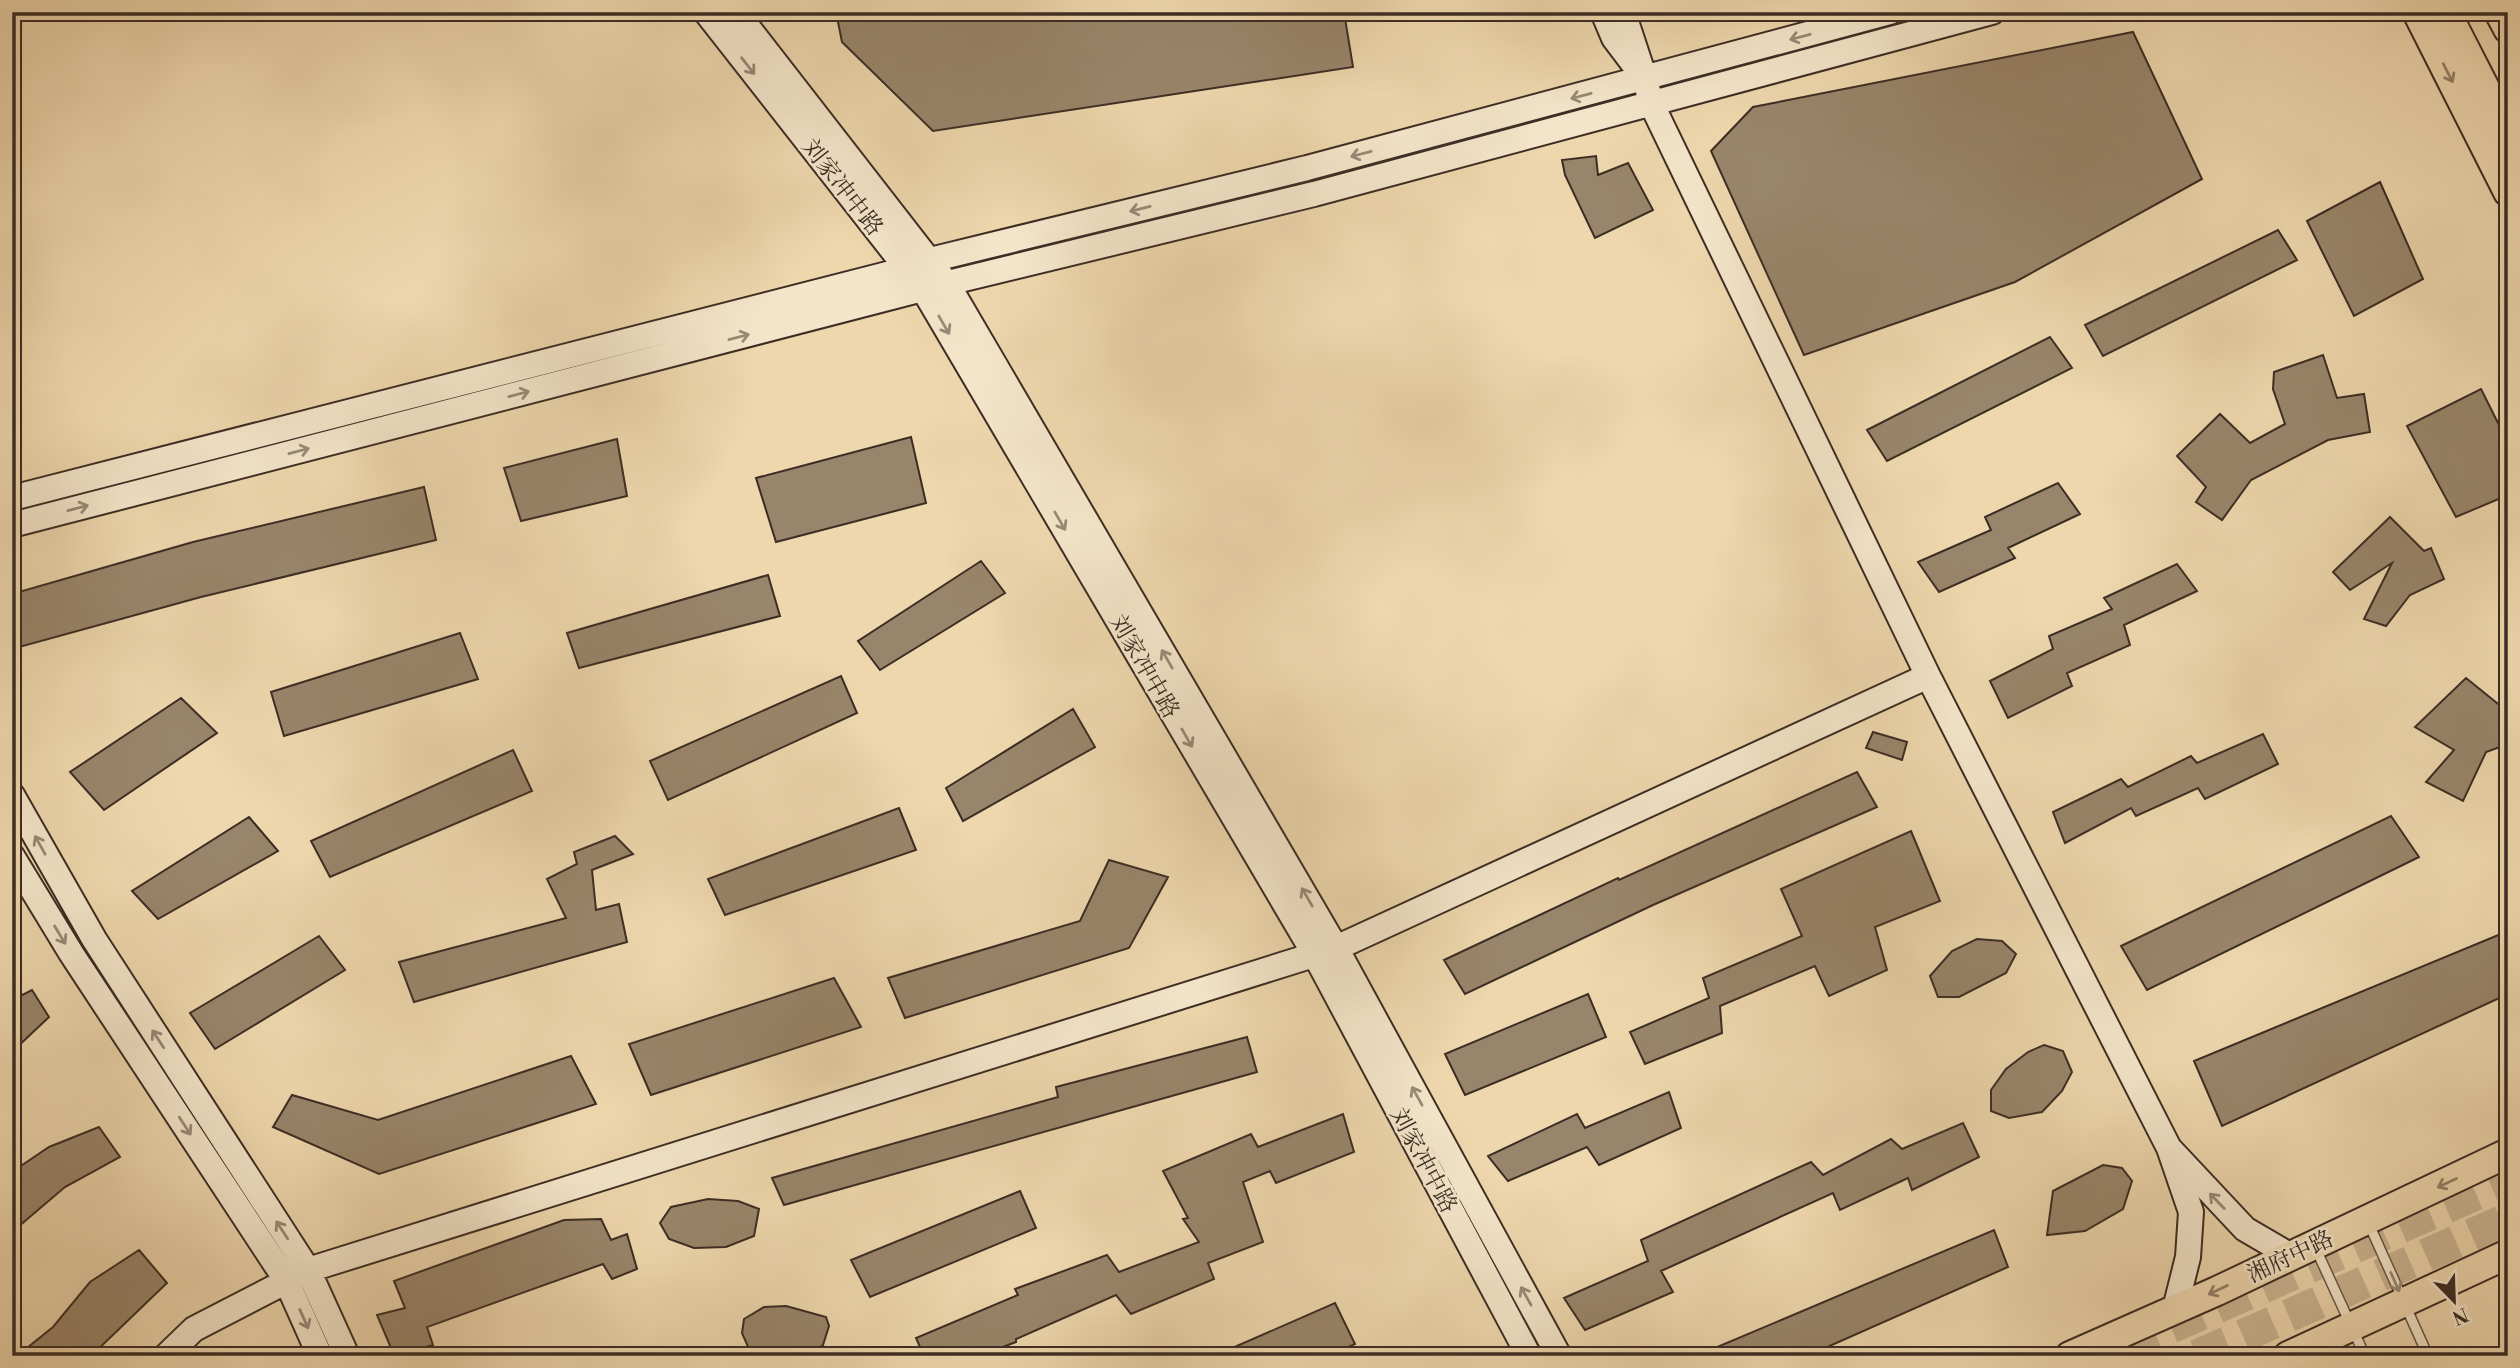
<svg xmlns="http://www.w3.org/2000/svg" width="2520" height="1368" font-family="'Libre Bodoni','Noto Serif SC',serif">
	<rect width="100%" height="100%" fill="#eed7ad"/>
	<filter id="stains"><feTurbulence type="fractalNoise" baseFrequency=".00286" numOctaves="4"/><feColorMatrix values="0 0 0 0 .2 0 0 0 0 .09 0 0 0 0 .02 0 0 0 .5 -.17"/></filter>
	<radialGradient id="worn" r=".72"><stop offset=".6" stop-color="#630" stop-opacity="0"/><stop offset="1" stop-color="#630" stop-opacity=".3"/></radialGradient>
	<path fill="#99856b" stroke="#3c2d24" stroke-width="2" d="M 836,12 L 1344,12 L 1353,67 L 933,131 L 842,42 Z
		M 2133,32 L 2202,179 L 2015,282 L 1804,355 L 1711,151 L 1753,107 Z
		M 1596,156 L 1598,175 L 1628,163 L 1653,210 L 1595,238 L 1565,175 L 1562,160 Z
		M 2380,182 L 2423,279 L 2354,316 L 2307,221 Z
		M 2278,230 L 2297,260 L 2103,356 L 2085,325 Z
		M 2050,337 L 2072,368 L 1887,461 L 1867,430 Z
		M 2323,355 L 2337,398 L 2364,394 L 2370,432 L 2328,440 L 2251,480 L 2222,520 L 2196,502 L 2206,487 L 2177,456 L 2220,414 L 2250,443 L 2285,424 L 2273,389 L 2274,372 Z
		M 2481,389 L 2508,443 L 2508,495 L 2456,517 L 2407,426 Z
		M 911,437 L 926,503 L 776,542 L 756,478 Z
		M 617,439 L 627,496 L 521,521 L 504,468 Z
		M 2058,483 L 2080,514 L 2008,548 L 2015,558 L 1939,592 L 1918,562 L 1991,530 L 1985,517 Z
		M 424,487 L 436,540 L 201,597 L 12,649 L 12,594 L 193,542 Z
		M 2390,517 L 2424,551 L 2431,548 L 2444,579 L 2410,595 L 2386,626 L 2364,619 L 2392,563 L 2350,590 L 2333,572 Z
		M 981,561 L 1005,593 L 880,670 L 858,641 Z
		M 2177,564 L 2197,591 L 2124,625 L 2130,645 L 2067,673 L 2072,686 L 2008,718 L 1990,681 L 2053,649 L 2049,636 L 2112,609 L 2104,598 Z
		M 768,575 L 780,616 L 579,668 L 567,633 Z
		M 460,633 L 478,679 L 284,736 L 271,692 Z
		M 841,676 L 857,713 L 668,800 L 650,761 Z
		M 2466,678 L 2508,712 L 2508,744 L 2486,752 L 2463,801 L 2426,782 L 2454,750 L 2415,727 Z
		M 181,698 L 217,733 L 104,810 L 70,772 Z
		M 1073,709 L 1095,747 L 963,821 L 946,788 Z
		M 1873,732 L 1907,742 L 1902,760 L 1866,748 Z
		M 2263,734 L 2278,764 L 2205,799 L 2198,788 L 2136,816 L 2131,808 L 2065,843 L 2053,812 L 2121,779 L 2128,787 L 2191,756 L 2197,763 Z
		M 513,750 L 532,791 L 330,877 L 311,841 Z
		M 1857,772 L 1877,807 L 1653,905 L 1465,994 L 1444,960 L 1618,878 L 1619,880 Z
		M 899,808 L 916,850 L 725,915 L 708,879 Z
		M 2391,816 L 2419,857 L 2147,990 L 2121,946 Z
		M 249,817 L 278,851 L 158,919 L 132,891 Z
		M 1911,831 L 1940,901 L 1875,927 L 1887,970 L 1829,996 L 1815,966 L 1720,1006 L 1722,1033 L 1645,1064 L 1630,1032 L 1709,998 L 1703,978 L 1802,936 L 1781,889 Z
		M 615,836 L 633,854 L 592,870 L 596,910 L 619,904 L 627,942 L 414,1002 L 399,962 L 566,918 L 547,879 L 577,864 L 574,852 Z
		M 1109,860 L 1168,877 L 1129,948 L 905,1018 L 888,978 L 1080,921 Z
		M 2508,931 L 2508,994 L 2222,1126 L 2194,1061 Z
		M 319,936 L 345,970 L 215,1049 L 190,1013 Z
		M 1977,939 L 2002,941 L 2016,954 L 2006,973 L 1959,997 L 1938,997 L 1930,976 L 1952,951 Z
		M 834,978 L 861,1027 L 651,1095 L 629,1044 Z
		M 32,990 L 49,1017 L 12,1052 L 12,1000 Z
		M 1588,994 L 1606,1037 L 1465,1095 L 1445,1054 Z
		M 1247,1037 L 1257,1072 L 784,1205 L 772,1178 L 1058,1097 L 1056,1087 Z
		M 2044,1045 L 2063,1051 L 2072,1072 L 2062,1091 L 2042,1112 L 2009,1118 L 1991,1111 L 1991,1090 L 2006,1069 L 2028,1052 Z
		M 571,1056 L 596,1104 L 379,1174 L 273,1127 L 292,1095 L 378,1120 Z
		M 1669,1092 L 1681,1128 L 1599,1165 L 1587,1147 L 1508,1181 L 1488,1156 L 1577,1114 L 1585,1128 Z
		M 1343,1114 L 1354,1152 L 1276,1183 L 1270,1171 L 1243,1182 L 1263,1242 L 1208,1263 L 1214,1279 L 1131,1314 L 1116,1295 L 1016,1339 L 1016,1342 L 979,1356 L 924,1356 L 916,1338 L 1018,1295 L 1015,1289 L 1107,1255 L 1119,1272 L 1199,1242 L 1183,1219 L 1188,1218 L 1163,1171 L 1251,1134 L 1258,1147 Z
		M 1963,1123 L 1979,1157 L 1912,1190 L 1908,1178 L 1840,1210 L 1833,1193 L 1661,1271 L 1673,1292 L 1585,1330 L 1564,1298 L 1648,1261 L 1641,1240 L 1811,1162 L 1823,1175 L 1891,1139 L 1902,1149 Z
		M 99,1127 L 120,1157 L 65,1187 L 12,1232 L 12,1172 L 49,1147 Z
		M 2103,1165 L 2122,1168 L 2132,1181 L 2123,1209 L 2085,1231 L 2047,1235 L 2053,1191 Z
		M 1020,1191 L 1036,1228 L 870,1297 L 851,1260 Z
		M 708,1199 L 738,1201 L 759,1209 L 754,1236 L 726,1247 L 694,1248 L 669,1239 L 660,1223 L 671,1207 Z
		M 601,1219 L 611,1240 L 627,1234 L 637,1269 L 612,1279 L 603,1264 L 427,1327 L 433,1345 L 394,1355 L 377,1315 L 405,1308 L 394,1281 L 564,1220 Z
		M 1994,1230 L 2008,1267 L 1807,1356 L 1696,1356 Z
		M 139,1250 L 167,1283 L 91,1356 L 17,1356 L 53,1327 L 90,1282 Z
		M 1335,1303 L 1355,1344 L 1328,1356 L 1214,1356 Z
		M 786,1306 L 826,1317 L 829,1326 L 823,1345 L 806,1356 L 764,1356 L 749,1349 L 742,1333 L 744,1319 L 764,1307 Z"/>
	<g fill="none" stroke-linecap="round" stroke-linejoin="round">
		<path stroke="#cab592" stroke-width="33" stroke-dasharray="33 17" stroke-linecap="butt" d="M 2125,1347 L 2508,1180
			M 2197,1356 L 2508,1219"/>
		<defs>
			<path id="lane" d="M 2368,1222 L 2428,1356
				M 2315,1247 L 2365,1356"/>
			<path id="secondary" d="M 706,12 L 923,289 L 1315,955 L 1529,1356
				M 736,12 L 948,285 L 1336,948 L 1559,1356
				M 1603,12 L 1614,38 L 1645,79 L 1623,12
				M 1648,91 L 1652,105 L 1928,676 L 2169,1148
				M 12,498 L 907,269 L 930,260 L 1307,168 L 1890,12
				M 12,525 L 923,289 L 1314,194 L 1992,12
				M 12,795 L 94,939 L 308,1270 L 347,1356
				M 12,856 L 71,953 L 286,1280 L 320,1356
				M 2175,1309 L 2188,1257 L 2191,1212 L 2169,1148 L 2245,1229 L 2291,1256
				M 166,1356 L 194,1329 L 308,1270 L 1336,948 L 1928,676"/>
			<path id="primary" d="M 2417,12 L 2508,192
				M 2446,12 L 2508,133
				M 2499,12 L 2508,29
				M 2070,1356 L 2217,1291 L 2508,1153
				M 2288,1356 L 2508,1254"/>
		</defs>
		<use href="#lane" stroke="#685846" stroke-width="12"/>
		<use href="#secondary" stroke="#3c2d24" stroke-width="28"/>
		<use href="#primary" stroke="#3c2d24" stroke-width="32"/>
		<use href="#lane" stroke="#f4e5ca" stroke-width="9"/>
		<use href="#secondary" stroke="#f4e5ca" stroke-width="24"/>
		<use href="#primary" stroke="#eed7ad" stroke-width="28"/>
	</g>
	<defs><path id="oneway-shaft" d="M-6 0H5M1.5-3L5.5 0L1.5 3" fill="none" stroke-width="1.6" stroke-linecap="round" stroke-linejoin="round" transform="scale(1.75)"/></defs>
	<g stroke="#988977">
		<use href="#oneway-shaft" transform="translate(1800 37) rotate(165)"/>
		<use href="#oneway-shaft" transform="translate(748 66) rotate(52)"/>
		<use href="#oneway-shaft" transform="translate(1581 96) rotate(165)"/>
		<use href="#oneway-shaft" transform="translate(1361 154) rotate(165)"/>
		<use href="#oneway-shaft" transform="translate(1140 209) rotate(166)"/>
		<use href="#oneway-shaft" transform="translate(944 325) rotate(60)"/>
		<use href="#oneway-shaft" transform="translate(739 337) rotate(-15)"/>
		<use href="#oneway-shaft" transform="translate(519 394) rotate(-15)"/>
		<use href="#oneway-shaft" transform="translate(299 451) rotate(-15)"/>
		<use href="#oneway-shaft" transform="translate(78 508) rotate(-15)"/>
		<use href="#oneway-shaft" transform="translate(1060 521) rotate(60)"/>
		<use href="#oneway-shaft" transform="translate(1167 659) rotate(-120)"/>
		<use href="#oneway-shaft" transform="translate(1187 738) rotate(60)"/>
		<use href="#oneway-shaft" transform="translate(40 845) rotate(-119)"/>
		<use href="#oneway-shaft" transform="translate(1307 897) rotate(-120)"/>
		<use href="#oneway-shaft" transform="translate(60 935) rotate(59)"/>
		<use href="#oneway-shaft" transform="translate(158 1039) rotate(-123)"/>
		<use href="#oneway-shaft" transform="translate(1417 1096) rotate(-119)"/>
		<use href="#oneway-shaft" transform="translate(185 1126) rotate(57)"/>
		<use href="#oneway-shaft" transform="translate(2217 1201) rotate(-134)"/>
		<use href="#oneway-shaft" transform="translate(282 1230) rotate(-123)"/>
		<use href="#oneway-shaft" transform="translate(2395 1282) rotate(66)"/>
		<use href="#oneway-shaft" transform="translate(1526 1296) rotate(-119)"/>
		<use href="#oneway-shaft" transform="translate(304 1319) rotate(66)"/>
	</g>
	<g stroke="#958268">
		<use href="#oneway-shaft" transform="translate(2448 73) rotate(63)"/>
		<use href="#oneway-shaft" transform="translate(2447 1183) rotate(155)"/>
		<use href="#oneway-shaft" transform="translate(2218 1290) rotate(155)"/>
	</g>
	<g text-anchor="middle" stroke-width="5" stroke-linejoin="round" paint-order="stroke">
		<g font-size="23" fill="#3c2d24" stroke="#f4e5ca">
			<text transform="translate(843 187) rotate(52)" y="8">刘家冲中路</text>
			<text transform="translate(1145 666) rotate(60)" y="8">刘家冲中路</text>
			<text transform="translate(1424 1160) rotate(62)" y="8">刘家冲中路</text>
			<text transform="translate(2290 1256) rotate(-25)" y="8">湘府中路</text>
		</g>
	</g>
	<rect width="2520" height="1368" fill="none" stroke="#eed7ad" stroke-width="42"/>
	<rect x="14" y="14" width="2492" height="1340" fill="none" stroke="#3c2d24" stroke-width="3.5"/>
	<rect x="21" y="21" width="2478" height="1326" fill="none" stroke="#3c2d24" stroke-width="2"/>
	<g transform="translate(2454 1301) rotate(157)" stroke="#f4e5ca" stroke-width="5" paint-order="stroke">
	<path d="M0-5L12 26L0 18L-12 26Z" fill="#3c2d24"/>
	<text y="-10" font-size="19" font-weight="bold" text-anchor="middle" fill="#3c2d24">N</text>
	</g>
	<rect width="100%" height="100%" filter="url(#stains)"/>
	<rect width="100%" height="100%" fill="url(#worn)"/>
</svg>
